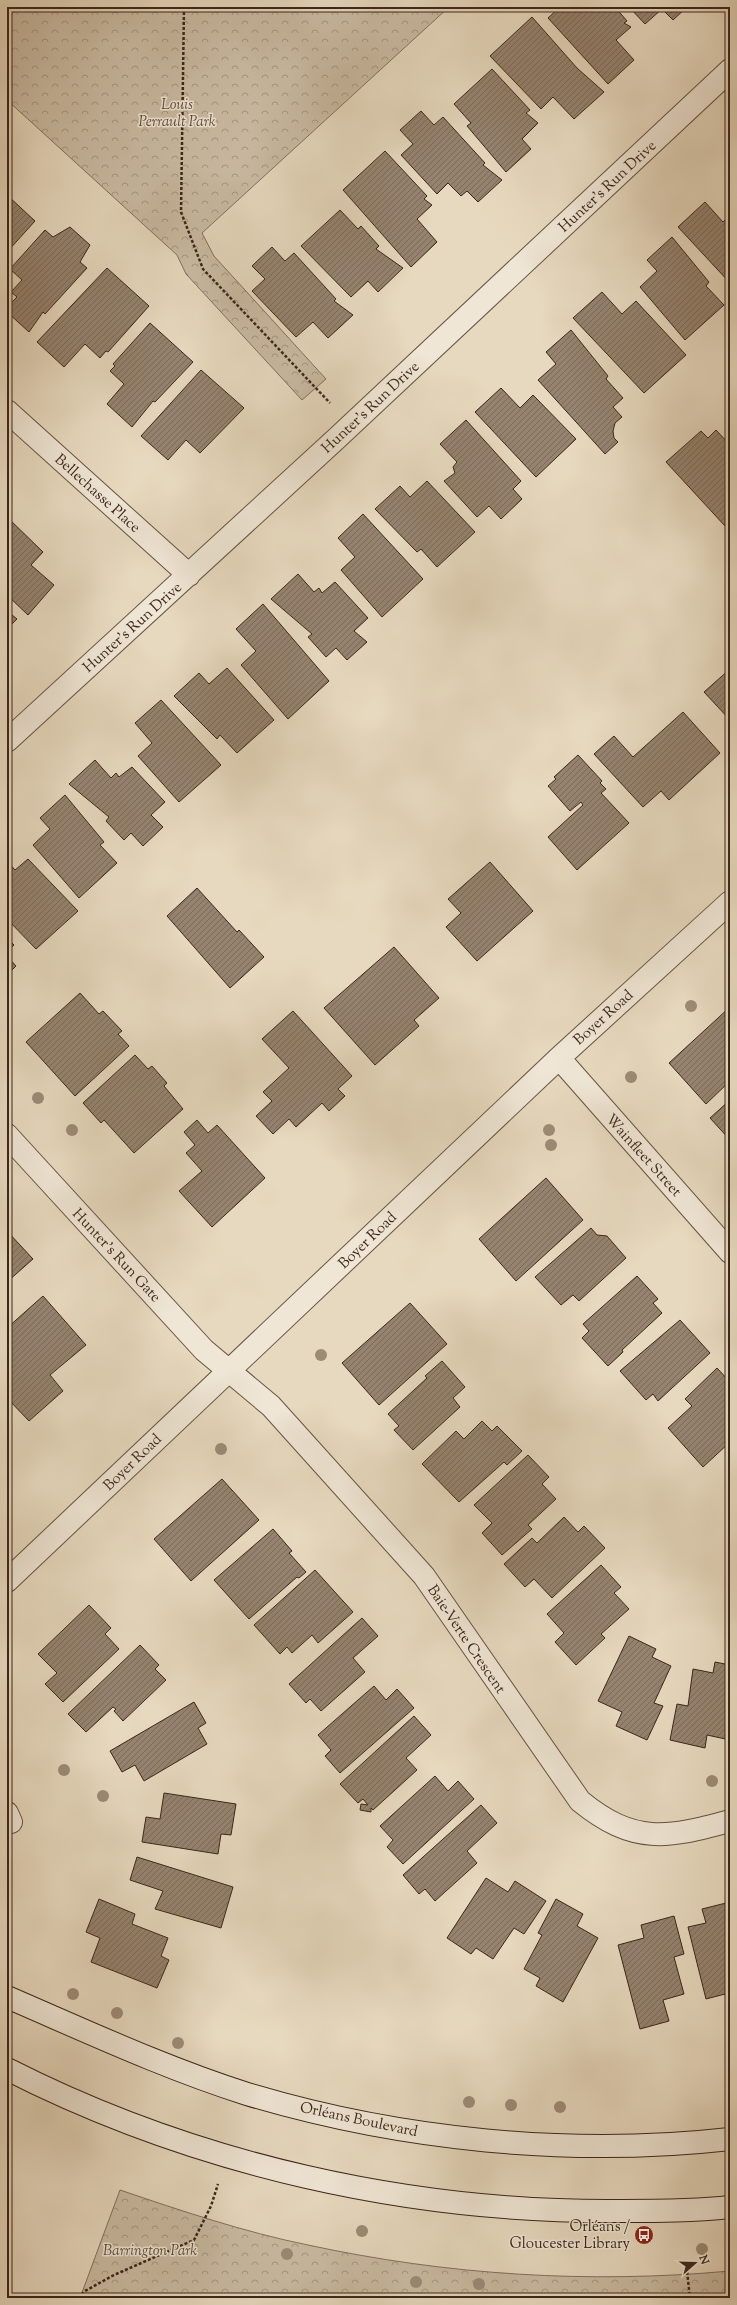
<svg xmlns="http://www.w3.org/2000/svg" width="737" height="2305" font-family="'Sorts Mill Goudy',serif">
	<defs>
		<pattern id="park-crowns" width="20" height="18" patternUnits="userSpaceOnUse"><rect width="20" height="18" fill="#cabba3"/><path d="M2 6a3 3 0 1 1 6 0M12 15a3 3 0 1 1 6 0" fill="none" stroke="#a59884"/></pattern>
		<pattern id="building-hatch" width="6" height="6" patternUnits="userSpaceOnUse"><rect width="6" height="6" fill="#958370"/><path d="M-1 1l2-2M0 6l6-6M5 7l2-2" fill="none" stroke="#7b6b5b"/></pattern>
	</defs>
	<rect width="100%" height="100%" fill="#e7d9bf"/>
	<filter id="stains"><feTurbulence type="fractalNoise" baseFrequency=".005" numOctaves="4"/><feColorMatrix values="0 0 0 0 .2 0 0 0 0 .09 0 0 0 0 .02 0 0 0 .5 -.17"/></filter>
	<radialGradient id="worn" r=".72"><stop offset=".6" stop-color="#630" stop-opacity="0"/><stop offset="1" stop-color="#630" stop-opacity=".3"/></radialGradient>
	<path fill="url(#park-crowns)" stroke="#83705e" d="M 7,7 L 449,7 L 202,233 L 214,256 L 326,379 L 302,400 L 186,274 L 177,255 L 7,100 Z
		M 120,2190 C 182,2211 244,2232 308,2245 C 447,2275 589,2284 730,2271 L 730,2298 L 80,2298 Z"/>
	<path fill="url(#building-hatch)" stroke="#3c261a" d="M 560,7 L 615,7 L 627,21 L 624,23 L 631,27 L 616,40 L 634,60 L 608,84 L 548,18 Z
		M 629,7 L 687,7 L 673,20 L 662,9 L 645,24 Z
		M 532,17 L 577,68 L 604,92 L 574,119 L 553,97 L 541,109 L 490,56 Z
		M 492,69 L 530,110 L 526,113 L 538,123 L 522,139 L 531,149 L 506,172 L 467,126 L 471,123 L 454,104 Z
		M 421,111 L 434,125 L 443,117 L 485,163 L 483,165 L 502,180 L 478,202 L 467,191 L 461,196 L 448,183 L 437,194 L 401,155 L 413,144 L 400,130 Z
		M 385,151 L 427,196 L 424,199 L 432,205 L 417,219 L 437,242 L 411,267 L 343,190 Z
		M 7,195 L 35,221 L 7,252 Z
		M 705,202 L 723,222 L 730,215 L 730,283 L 678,227 Z
		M 340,210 L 358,229 L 361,226 L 379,246 L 376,249 L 403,268 L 378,292 L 368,281 L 351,297 L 301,246 Z
		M 70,227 L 90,245 L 80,262 L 87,268 L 45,314 L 43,312 L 29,332 L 7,312 L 7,307 L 17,297 L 11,292 L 22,280 L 10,269 L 45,230 L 53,237 Z
		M 672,237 L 709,282 L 706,286 L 724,305 L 685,340 L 640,287 L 657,271 L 647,260 Z
		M 272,247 L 285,261 L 294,253 L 336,299 L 334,301 L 353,315 L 328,338 L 313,322 L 296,337 L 252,291 L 265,279 L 252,266 Z
		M 107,268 L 149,306 L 108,352 L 106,351 L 100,358 L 85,344 L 64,367 L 37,342 Z
		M 602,292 L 622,314 L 636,301 L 686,355 L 644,393 L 573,318 Z
		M 150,323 L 193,362 L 155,402 L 153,401 L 132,427 L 107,404 L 124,384 L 110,371 L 115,366 L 113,364 Z
		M 571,330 L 608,376 L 606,379 L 623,398 L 613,407 L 622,417 L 615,423 L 613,431 L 614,438 L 618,442 L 605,454 L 538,380 L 556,364 L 546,352 Z
		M 201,370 L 244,408 L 200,453 L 186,440 L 168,460 L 141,436 Z
		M 501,388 L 520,408 L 533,395 L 576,439 L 536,477 L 475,412 Z
		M 466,420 L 521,481 L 513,489 L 522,499 L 501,519 L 489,506 L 477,517 L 444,481 L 455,473 L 453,467 L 457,462 L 440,444 Z
		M 716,430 L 730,445 L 728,446 L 730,449 L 730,522 L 725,526 L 666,462 L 701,431 L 708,438 Z
		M 427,481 L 475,532 L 437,567 L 421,549 L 417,552 L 375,509 L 400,486 L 410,497 Z
		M 363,514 L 423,579 L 382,617 L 341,570 L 355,557 L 338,538 Z
		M 7,517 L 43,552 L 31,565 L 54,585 L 28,615 L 7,595 Z
		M 298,574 L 314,592 L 319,588 L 322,593 L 335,582 L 368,618 L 354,631 L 367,642 L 347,660 L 336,648 L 326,657 L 308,637 L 312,634 L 271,599 Z
		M 263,604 L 329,681 L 288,719 L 241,665 L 256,651 L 236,629 Z
		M 7,611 L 17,619 L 7,629 Z
		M 227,668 L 274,720 L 237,753 L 220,735 L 217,739 L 174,696 L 199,673 L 209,684 Z
		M 730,669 L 730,720 L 704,692 Z
		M 161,700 L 221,765 L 179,802 L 138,756 L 152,743 L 135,723 Z
		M 683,712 L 720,753 L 669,800 L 661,791 L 643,807 L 594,754 L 614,736 L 633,757 Z
		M 578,755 L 602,781 L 600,783 L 606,789 L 601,793 L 629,823 L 577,870 L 548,837 L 583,805 L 581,802 L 570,811 L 548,786 L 556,779 L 554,777 Z
		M 95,760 L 111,778 L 116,773 L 119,777 L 132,767 L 165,802 L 151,815 L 163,827 L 143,846 L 131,833 L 124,840 L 106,821 L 109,817 L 69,784 Z
		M 65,795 L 104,842 L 100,845 L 117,863 L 79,898 L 33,845 L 50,829 L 40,818 Z
		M 28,859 L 78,911 L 36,949 L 7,919 L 7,861 L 15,870 Z
		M 490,862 L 533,911 L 477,961 L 446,927 L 461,913 L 448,899 Z
		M 197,888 L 237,932 L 239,930 L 264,957 L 230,988 L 167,916 Z
		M 7,938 L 14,945 L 7,952 Z
		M 394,947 L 439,998 L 414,1020 L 419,1026 L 375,1065 L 324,1008 Z
		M 7,956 L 16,966 L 7,975 Z
		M 80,993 L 99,1014 L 103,1011 L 122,1031 L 118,1034 L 129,1046 L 75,1096 L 26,1042 Z
		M 730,1007 L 730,1081 L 706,1104 L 669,1063 Z
		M 293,1011 L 352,1076 L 338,1089 L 345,1096 L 329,1111 L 322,1103 L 296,1127 L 289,1119 L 273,1134 L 256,1116 L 272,1101 L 263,1092 L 289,1068 L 262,1039 Z
		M 135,1055 L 148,1069 L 152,1066 L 167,1083 L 164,1086 L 183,1109 L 134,1153 L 104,1120 L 101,1123 L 83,1103 Z
		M 730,1100 L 730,1140 L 710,1118 Z
		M 197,1120 L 208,1133 L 217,1125 L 265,1178 L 212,1227 L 179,1191 L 202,1171 L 186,1153 L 195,1145 L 184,1132 Z
		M 546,1178 L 583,1220 L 516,1281 L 479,1239 Z
		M 591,1228 L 597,1235 L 607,1236 L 626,1258 L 579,1301 L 573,1295 L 561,1305 L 535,1277 Z
		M 7,1231 L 33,1259 L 7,1282 Z
		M 637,1276 L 658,1299 L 653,1303 L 662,1313 L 622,1350 L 623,1352 L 608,1366 L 582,1338 L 589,1331 L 583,1324 Z
		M 43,1296 L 86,1345 L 50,1375 L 63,1391 L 29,1421 L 7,1398 L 7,1328 Z
		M 410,1303 L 447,1344 L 379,1405 L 342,1363 Z
		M 680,1320 L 710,1353 L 658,1401 L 653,1394 L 646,1400 L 620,1371 Z
		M 442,1361 L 465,1387 L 453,1398 L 460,1407 L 413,1450 L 394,1430 L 399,1426 L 388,1414 L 427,1378 L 425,1376 Z
		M 717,1368 L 730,1382 L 730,1442 L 703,1467 L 668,1428 L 692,1406 L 685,1399 Z
		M 482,1421 L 492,1431 L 497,1426 L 522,1451 L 507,1465 L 504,1462 L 459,1502 L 422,1464 L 456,1431 L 464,1439 Z
		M 528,1455 L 549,1477 L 542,1484 L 556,1499 L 528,1525 L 532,1529 L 502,1555 L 482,1533 L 492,1523 L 474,1505 Z
		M 222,1479 L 259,1520 L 191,1581 L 154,1539 Z
		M 564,1517 L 578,1532 L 584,1526 L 605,1548 L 552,1598 L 534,1579 L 525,1587 L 504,1564 L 532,1538 L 537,1543 Z
		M 273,1529 L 292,1551 L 289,1553 L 306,1572 L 299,1578 L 297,1577 L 249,1619 L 214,1580 Z
		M 601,1565 L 621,1587 L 614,1593 L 629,1609 L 601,1634 L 605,1638 L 576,1665 L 555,1642 L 564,1633 L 547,1614 Z
		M 315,1570 L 353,1612 L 318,1643 L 312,1635 L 292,1653 L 287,1647 L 280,1654 L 254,1625 Z
		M 89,1605 L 111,1628 L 105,1634 L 119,1649 L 63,1702 L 45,1684 L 57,1673 L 38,1654 Z
		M 362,1618 L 378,1636 L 353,1658 L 365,1672 L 321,1711 L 310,1699 L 306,1703 L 289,1684 Z
		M 629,1636 L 656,1649 L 652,1657 L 671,1666 L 654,1703 L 663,1706 L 647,1740 L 616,1726 L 622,1712 L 598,1701 Z
		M 140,1645 L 159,1665 L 155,1669 L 166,1680 L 123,1721 L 114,1711 L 116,1709 L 113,1707 L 86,1732 L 68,1714 Z
		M 715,1662 L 730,1665 L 730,1740 L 707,1735 L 705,1748 L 670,1740 L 677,1704 L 688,1706 L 693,1669 L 713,1673 Z
		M 374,1686 L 386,1700 L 397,1689 L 414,1708 L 340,1773 L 325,1756 L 331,1750 L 318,1735 Z
		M 194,1702 L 206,1723 L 198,1728 L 207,1744 L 144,1781 L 135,1765 L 122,1772 L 110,1751 Z
		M 414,1716 L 431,1735 L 406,1758 L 417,1770 L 373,1810 L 371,1808 L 371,1812 L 360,1810 L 361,1804 L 368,1805 L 363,1799 L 358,1803 L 340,1784 Z
		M 435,1776 L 448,1791 L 458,1781 L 474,1799 L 403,1864 L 387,1847 L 393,1840 L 380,1826 Z
		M 164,1793 L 236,1804 L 231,1835 L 221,1834 L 218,1854 L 142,1842 L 146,1817 L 160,1819 Z
		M 481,1805 L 497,1823 L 467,1851 L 477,1863 L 435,1901 L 425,1889 L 419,1894 L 403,1875 Z
		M 137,1857 L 233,1887 L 221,1928 L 155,1909 L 163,1891 L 130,1880 Z
		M 486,1878 L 508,1892 L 515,1881 L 546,1901 L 524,1934 L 514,1928 L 493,1959 L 476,1948 L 471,1954 L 447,1938 Z
		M 99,1899 L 135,1914 L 132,1924 L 168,1938 L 161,1956 L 169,1960 L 157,1988 L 91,1962 L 100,1938 L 86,1932 Z
		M 556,1899 L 583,1914 L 577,1926 L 598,1938 L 563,2002 L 536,1986 L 540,1978 L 524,1969 L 542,1935 L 538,1933 Z
		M 726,1903 L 730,1919 L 730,2002 L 727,2003 L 725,1994 L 706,1999 L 688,1927 L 706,1923 L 702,1909 Z
		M 674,1916 L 684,1954 L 674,1957 L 684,1994 L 663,2000 L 669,2021 L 640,2029 L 618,1945 L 644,1938 L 641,1925 Z"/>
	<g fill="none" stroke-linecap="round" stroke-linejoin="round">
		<defs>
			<path id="street" d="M 7,411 L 189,575
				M 7,741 L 336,439 L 730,70
				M 559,1058 L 730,1252
				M 7,1135 L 204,1350 L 271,1406 L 424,1576 L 580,1801 C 634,1845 667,1838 730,1821
				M 7,1581 L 559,1058 L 730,902
				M 7,1813 L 11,1822"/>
			<path id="secondary" d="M 7,1997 C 86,2031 165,2068 247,2094 C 400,2140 571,2157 730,2139
				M 7,2069 C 196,2165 410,2213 621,2211 C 658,2211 694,2211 730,2207"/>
		</defs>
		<use href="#street" stroke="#675343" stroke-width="24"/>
		<use href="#secondary" stroke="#3c261a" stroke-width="24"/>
		<path stroke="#3c261a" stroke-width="2.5" stroke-dasharray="3 2" stroke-linecap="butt" d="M 184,7 L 181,212 L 203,269 L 330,403
			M 686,2262 L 690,2298
			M 78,2298 L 85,2291 L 114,2275 L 194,2240 L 211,2206 L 218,2184"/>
		<use href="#street" stroke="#efe6d5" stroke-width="22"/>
		<use href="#secondary" stroke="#efe6d5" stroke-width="22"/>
	</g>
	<g fill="#9d8b77">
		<circle cx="691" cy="1006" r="6"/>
		<circle cx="631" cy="1077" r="6"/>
		<circle cx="38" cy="1098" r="6"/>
		<circle cx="72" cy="1130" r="6"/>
		<circle cx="549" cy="1130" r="6"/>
		<circle cx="551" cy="1145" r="6"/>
		<circle cx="321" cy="1355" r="6"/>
		<circle cx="221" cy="1449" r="6"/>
		<circle cx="64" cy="1770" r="6"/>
		<circle cx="712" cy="1781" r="6"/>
		<circle cx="103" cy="1796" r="6"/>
		<circle cx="73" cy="1994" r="6"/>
		<circle cx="117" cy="2013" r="6"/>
		<circle cx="178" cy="2043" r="6"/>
		<circle cx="469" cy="2102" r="6"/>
		<circle cx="511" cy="2105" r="6"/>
		<circle cx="560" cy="2107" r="6"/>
		<circle cx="362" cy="2231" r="6"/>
		<circle cx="702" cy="2249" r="6"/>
		<circle cx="287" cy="2254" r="6"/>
		<circle cx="416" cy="2282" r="6"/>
		<circle cx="479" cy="2284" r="6"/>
	</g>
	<defs>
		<symbol id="bus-disc" viewBox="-11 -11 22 22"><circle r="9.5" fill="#8f2418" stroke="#efe6d5"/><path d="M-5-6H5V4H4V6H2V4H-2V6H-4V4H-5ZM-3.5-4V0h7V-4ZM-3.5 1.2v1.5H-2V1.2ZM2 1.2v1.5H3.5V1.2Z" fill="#fff"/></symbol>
	</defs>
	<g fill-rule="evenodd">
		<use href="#bus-disc" x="633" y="2224" width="22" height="22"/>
	</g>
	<g text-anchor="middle" stroke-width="3" stroke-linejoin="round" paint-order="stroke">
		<g font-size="15" font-style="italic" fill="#604b3c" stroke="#efe6d5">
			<text x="177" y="109">Louis<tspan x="177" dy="17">Perrault Park</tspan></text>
			<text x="150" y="2255">Barrington Park</text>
		</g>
		<g font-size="15" fill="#3c261a" stroke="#efe6d5">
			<text transform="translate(607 186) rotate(-43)" y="5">Hunter's Run Drive</text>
			<text transform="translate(370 407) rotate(-43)" y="5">Hunter's Run Drive</text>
			<text transform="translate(98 493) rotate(42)" y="5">Bellechasse Place</text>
			<text transform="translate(132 627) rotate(-42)" y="5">Hunter's Run Drive</text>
			<text transform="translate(603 1017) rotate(-42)" y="5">Boyer Road</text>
			<text transform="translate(644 1155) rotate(48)" y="5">Wainfleet Street</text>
			<text transform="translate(367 1240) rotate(-44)" y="5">Boyer Road</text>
			<text transform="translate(117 1255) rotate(47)" y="5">Hunter's Run Gate</text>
			<text transform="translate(132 1462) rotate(-44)" y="5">Boyer Road</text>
			<text transform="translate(467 1639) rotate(56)" y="5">Baie-Verte Crescent</text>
			<text transform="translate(359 2119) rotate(12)" y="5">Orléans Boulevard</text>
		</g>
		<g font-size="15" fill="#3c261a" stroke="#efe6d5" text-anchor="end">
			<text x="630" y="2231">Orléans /<tspan x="630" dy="17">Gloucester Library</tspan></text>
		</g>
	</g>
	<rect width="737" height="2305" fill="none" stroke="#e7d9bf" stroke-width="24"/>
	<rect x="8" y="8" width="721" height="2289" fill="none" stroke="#3c261a" stroke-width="2"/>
	<rect x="12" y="12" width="713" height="2281" fill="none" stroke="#3c261a"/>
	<g transform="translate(695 2263) rotate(70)" stroke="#efe6d5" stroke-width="3" paint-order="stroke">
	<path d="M0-3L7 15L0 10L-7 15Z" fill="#3c261a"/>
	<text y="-6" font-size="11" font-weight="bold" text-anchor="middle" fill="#3c261a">N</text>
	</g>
	<rect width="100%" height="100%" filter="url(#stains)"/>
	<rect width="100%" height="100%" fill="url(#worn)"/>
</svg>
